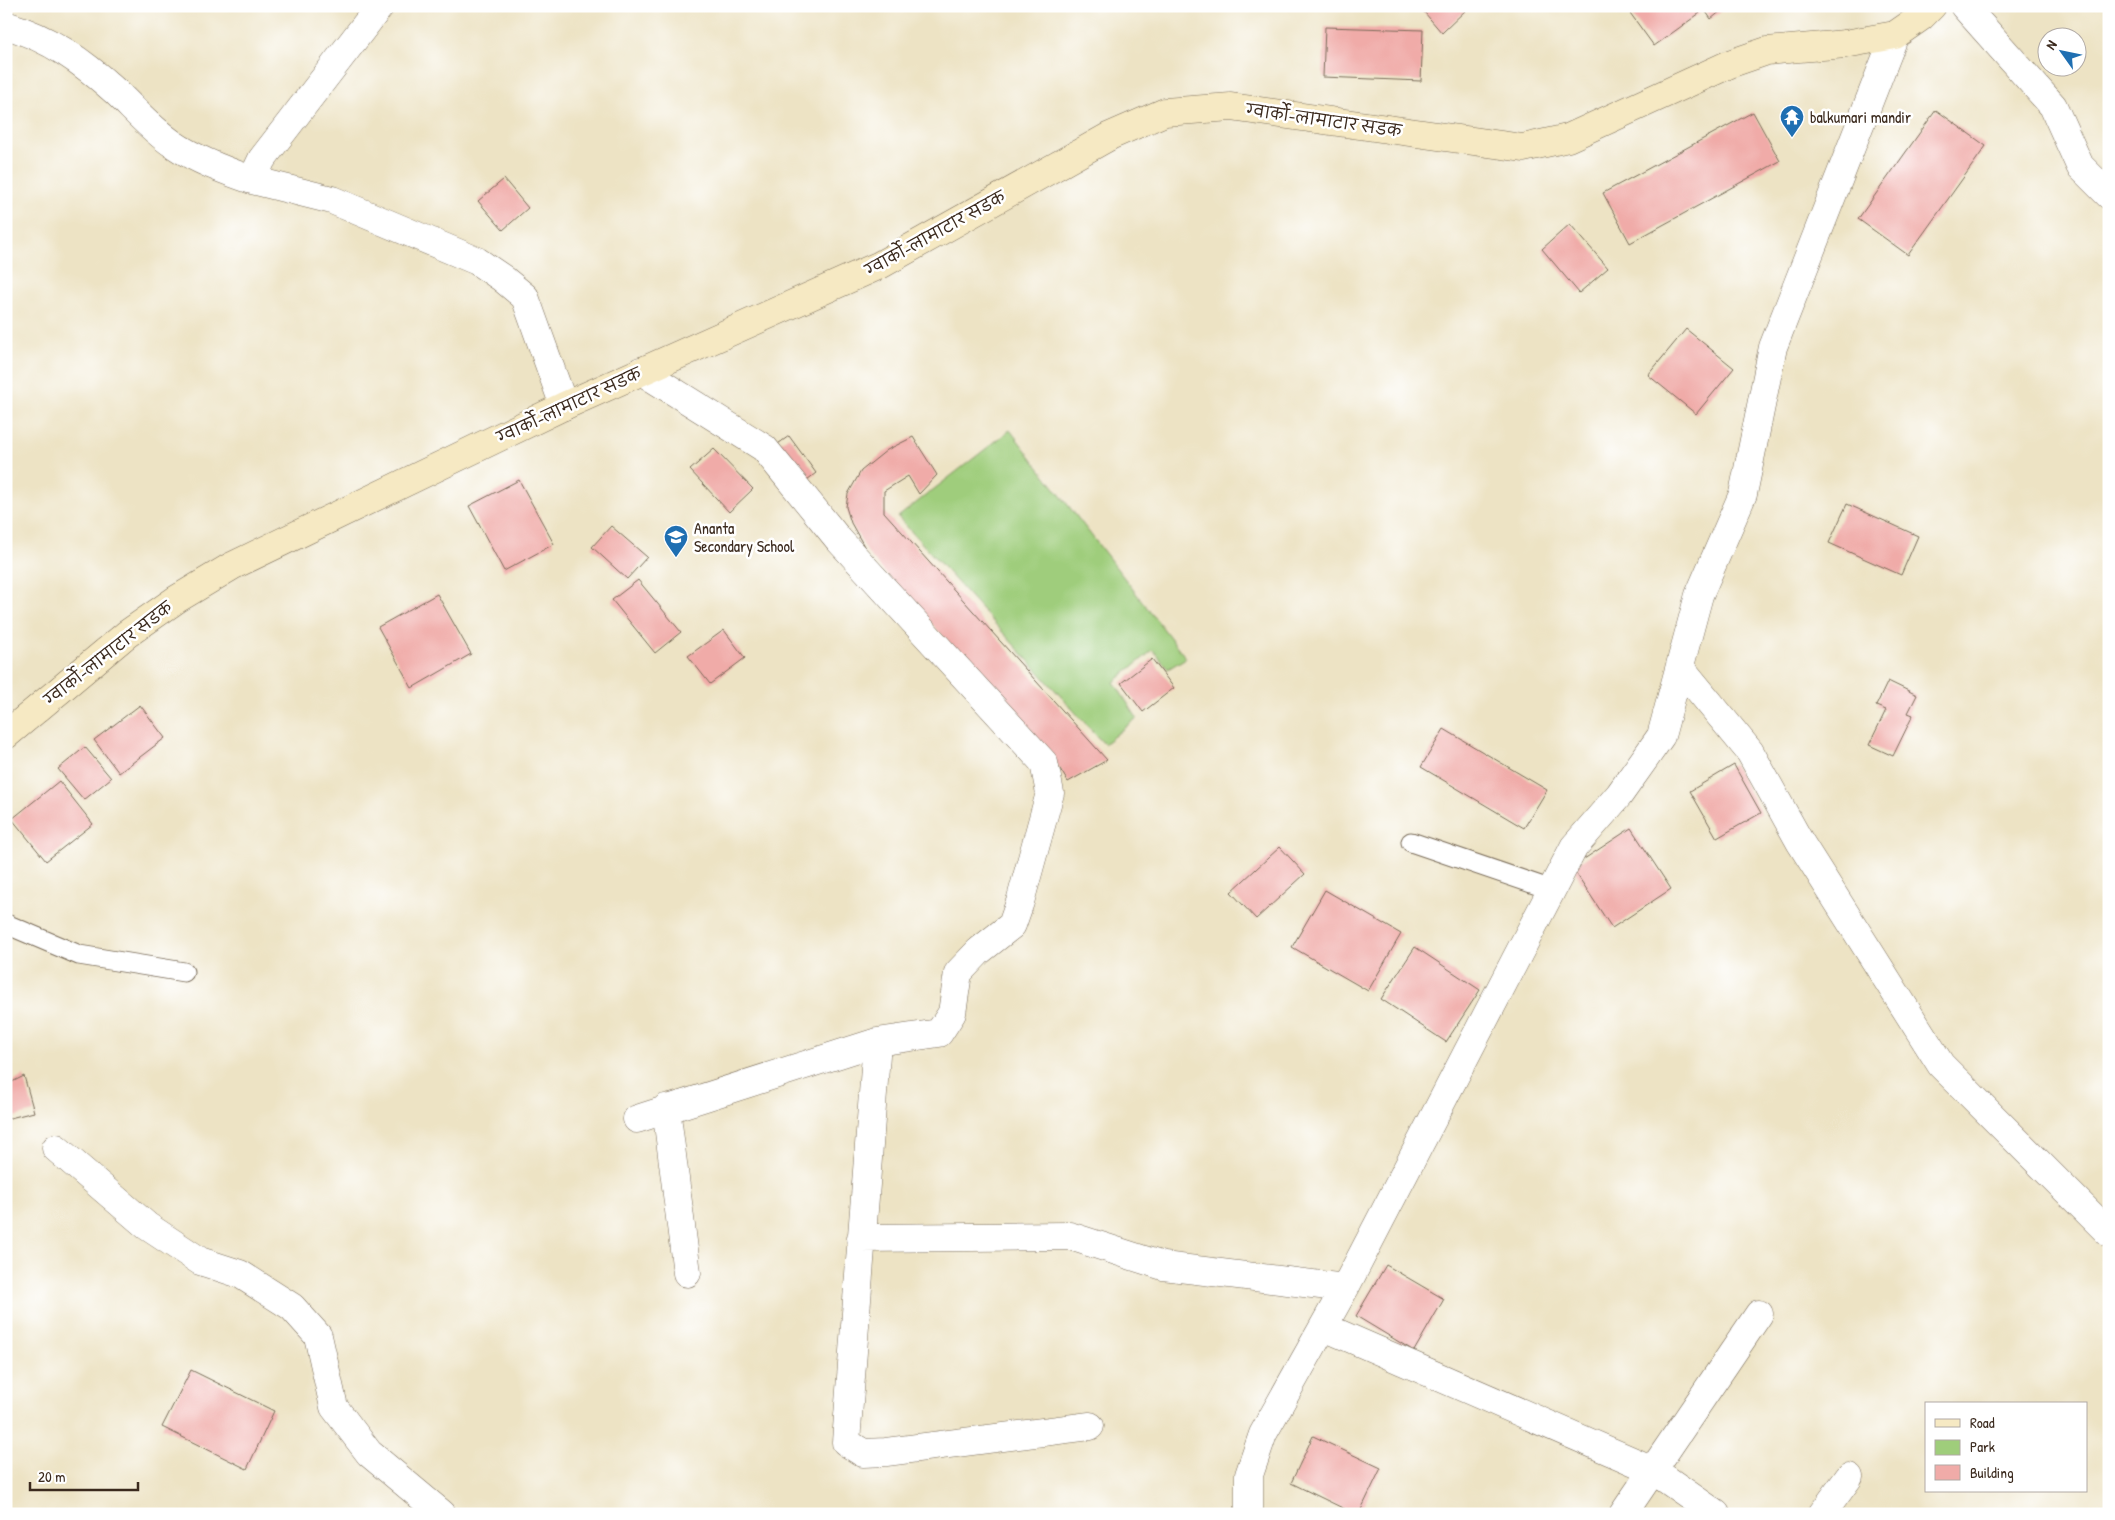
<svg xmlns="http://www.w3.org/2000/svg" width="2115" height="1520" font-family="'Patrick Hand','Playpen Sans Deva',sans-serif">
	<rect width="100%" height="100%" fill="#fff"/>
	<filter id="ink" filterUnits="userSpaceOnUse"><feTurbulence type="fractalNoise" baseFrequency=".02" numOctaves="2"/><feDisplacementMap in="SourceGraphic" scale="10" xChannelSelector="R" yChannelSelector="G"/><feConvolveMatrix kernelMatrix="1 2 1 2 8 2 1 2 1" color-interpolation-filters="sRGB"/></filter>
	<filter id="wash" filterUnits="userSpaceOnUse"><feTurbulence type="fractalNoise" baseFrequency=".0096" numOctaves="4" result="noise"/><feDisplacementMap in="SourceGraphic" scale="20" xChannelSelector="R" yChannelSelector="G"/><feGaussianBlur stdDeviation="1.12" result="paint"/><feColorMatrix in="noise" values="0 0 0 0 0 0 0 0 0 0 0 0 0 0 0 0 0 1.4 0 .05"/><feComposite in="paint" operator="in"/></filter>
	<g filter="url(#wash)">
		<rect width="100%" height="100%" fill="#ede3c4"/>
		<path fill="#9fcd7b" stroke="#6d7c4c" d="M 1010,430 L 1186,658 L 1168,669 L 1153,650 L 1114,682 L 1137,718 L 1104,744 L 898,517 Z"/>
		<g id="blocks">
			<path fill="#f0aba8" d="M 1419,6 L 1470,6 L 1442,33 Z
				M 1625,6 L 1695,6 L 1700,13 L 1654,46 Z
				M 1702,6 L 1727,6 L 1711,19 Z
				M 1325,27 L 1423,30 L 1421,81 L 1323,77 Z
				M 1936,110 L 1986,146 L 1908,255 L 1858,219 Z
				M 1753,112 L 1780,161 L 1630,243 L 1603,193 Z
				M 504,179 L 528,208 L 503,230 L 478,201 Z
				M 1570,224 L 1608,268 L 1579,293 L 1542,249 Z
				M 1686,329 L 1734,368 L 1696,414 L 1648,375 Z
				M 789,436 L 816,473 L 803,483 L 775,446 Z
				M 913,437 L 937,475 L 919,494 L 908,476 L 884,491 L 884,512 L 1107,760 L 1068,782 L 1052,756 L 869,555 L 851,523 L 846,507 L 848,494 L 861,471 L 887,450 Z
				M 714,449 L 753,489 L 729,512 L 690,470 Z
				M 519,480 L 554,544 L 504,571 L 469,506 Z
				M 1847,504 L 1918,536 L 1901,575 L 1829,543 Z
				M 611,526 L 647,557 L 627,579 L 592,547 Z
				M 638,580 L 681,632 L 655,653 L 612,600 Z
				M 437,594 L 471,654 L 412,688 L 378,627 Z
				M 724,630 L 745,658 L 710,684 L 688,656 Z
				M 1152,659 L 1174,688 L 1143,712 L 1121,683 Z
				M 1888,681 L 1917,695 L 1908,713 L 1913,715 L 1893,756 L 1869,745 L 1886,710 L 1876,706 Z
				M 140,705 L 165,738 L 119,773 L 94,740 Z
				M 1444,729 L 1547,790 L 1524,828 L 1421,767 Z
				M 85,747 L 111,778 L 84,800 L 58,769 Z
				M 1734,765 L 1761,813 L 1717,838 L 1690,791 Z
				M 59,781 L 93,824 L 46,861 L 12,819 Z
				M 1631,828 L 1671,889 L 1612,928 L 1572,867 Z
				M 1280,847 L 1305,874 L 1256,919 L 1231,892 Z
				M 1325,890 L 1401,934 L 1368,991 L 1292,947 Z
				M 1415,947 L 1480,990 L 1446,1042 L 1381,999 Z
				M 24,1076 L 34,1112 L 6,1119 L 6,1085 Z
				M 1386,1265 L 1444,1299 L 1414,1351 L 1356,1316 Z
				M 191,1370 L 274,1411 L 247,1469 L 162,1427 Z
				M 1313,1436 L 1381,1468 L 1359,1514 L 1355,1514 L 1291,1483 Z"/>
		</g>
	</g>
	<g filter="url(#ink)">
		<use href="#blocks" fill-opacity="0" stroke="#796b58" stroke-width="1"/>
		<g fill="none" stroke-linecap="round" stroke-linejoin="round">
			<defs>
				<path id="service" d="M 1411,842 L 1552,890
					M 6,924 L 79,955 L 184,972"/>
				<path id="minor" d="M 380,6 L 262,159 L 252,180 L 332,200 L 477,261 L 502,278 L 525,297 L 564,406
					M 1964,6 L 2053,106 L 2080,166 L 2109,195
					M 6,25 C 51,39 82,61 116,92 C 135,110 151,129 173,144 C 196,160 226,171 252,180
					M 1680,667 L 1750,752 L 1800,842 L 1941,1065 L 2109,1233
					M 877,1042 L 846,1442 L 863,1453 L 886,1452 L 1090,1426
					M 666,1108 L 687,1273
					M 637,1119 L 877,1042 L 939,1033 L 952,1013 L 958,973 L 979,951 L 1012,925 L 1020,902 L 1050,793 L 1044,763 L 839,540 L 764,448 L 641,371
					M 56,1148 L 147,1226 L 200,1261 L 240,1274 L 292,1307 L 318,1336 L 334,1407 L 369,1453 L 442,1514
					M 861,1238 L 1070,1236 L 1163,1266 L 1345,1288
					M 1324,1327 L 1653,1470 L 1716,1514
					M 1249,1514 L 1249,1475 L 1263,1434 L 1345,1288 L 1574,847 L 1619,795 L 1661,736 L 1699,595 L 1743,494 L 1773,347 L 1895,35
					M 1623,1514 L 1759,1314
					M 1822,1514 L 1849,1477"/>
				<path id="secondary" d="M 6,735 L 127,634 L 177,599 L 232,566 L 564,406 L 880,265 L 1110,136 L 1165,112 L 1231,107 L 1523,148 L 1568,138 L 1732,63 L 1767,51 L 1845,44 L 1895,35 L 1921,17 L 1932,6"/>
			</defs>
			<use href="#service" stroke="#796b58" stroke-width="21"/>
			<use href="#minor" stroke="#796b58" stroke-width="29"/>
			<use href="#secondary" stroke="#796b58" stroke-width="29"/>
			<use href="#service" stroke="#fff" stroke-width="19"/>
			<use href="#minor" stroke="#fff" stroke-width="28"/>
			<use href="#secondary" stroke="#f6e9c3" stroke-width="28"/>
		</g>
	</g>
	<defs>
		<symbol id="temple-pin" viewBox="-11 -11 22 30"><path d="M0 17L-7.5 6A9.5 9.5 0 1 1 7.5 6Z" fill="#1f6fb2" stroke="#fff"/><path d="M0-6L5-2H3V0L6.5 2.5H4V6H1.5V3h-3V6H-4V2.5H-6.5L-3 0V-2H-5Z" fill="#fff"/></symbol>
		<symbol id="school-pin" viewBox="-11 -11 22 30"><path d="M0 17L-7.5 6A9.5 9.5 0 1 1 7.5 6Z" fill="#1f6fb2" stroke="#fff"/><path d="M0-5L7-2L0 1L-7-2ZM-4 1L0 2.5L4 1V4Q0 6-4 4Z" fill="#fff"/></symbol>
	</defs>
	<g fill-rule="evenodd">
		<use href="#temple-pin" x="1778" y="103" width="28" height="38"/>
		<use href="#school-pin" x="662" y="523" width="28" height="38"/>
	</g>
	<g text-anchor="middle" stroke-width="5" stroke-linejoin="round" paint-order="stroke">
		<g font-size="16" fill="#3b2a1e" stroke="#fff" text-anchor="start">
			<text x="1810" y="123">balkumari mandir</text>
			<text x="694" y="534">Ananta<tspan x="694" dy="18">Secondary School</tspan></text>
		</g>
		<g font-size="16" fill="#3b2a1e" stroke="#fff">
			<text transform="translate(1324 120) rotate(8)" y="6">ग्वार्को-लामाटार सडक</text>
			<text transform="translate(935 233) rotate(-29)" y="6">ग्वार्को-लामाटार सडक</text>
			<text transform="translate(569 405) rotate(-25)" y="6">ग्वार्को-लामाटार सडक</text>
			<text transform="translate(108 653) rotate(-38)" y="6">ग्वार्को-लामाटार सडक</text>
		</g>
	</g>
	<rect width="2115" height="1520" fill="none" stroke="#fff" stroke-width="25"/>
	<rect x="1925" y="1402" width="162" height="90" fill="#ffffff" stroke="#b1aaa5"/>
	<rect x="1935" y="1419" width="25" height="8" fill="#f6e9c3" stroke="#b1aaa5"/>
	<text x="1970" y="1428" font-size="15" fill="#3b2a1e">Road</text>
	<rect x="1935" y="1440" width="25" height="15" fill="#9fcd7b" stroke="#b1aaa5"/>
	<text x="1970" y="1452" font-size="15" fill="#3b2a1e">Park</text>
	<rect x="1935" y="1465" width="25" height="15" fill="#f0aba8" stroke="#b1aaa5"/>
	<text x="1970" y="1478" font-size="15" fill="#3b2a1e">Building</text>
	<g transform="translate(2062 52) rotate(303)"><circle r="24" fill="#ffffff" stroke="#b1aaa5"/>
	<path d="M0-4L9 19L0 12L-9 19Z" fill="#1f6fb2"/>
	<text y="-8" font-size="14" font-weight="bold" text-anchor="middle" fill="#3b2a1e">N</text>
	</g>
	<path d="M30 1482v8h108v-8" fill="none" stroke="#3b2a1e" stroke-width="2.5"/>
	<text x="38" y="1482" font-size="15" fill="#3b2a1e" stroke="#ffffff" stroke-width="4" paint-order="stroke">20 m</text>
</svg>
